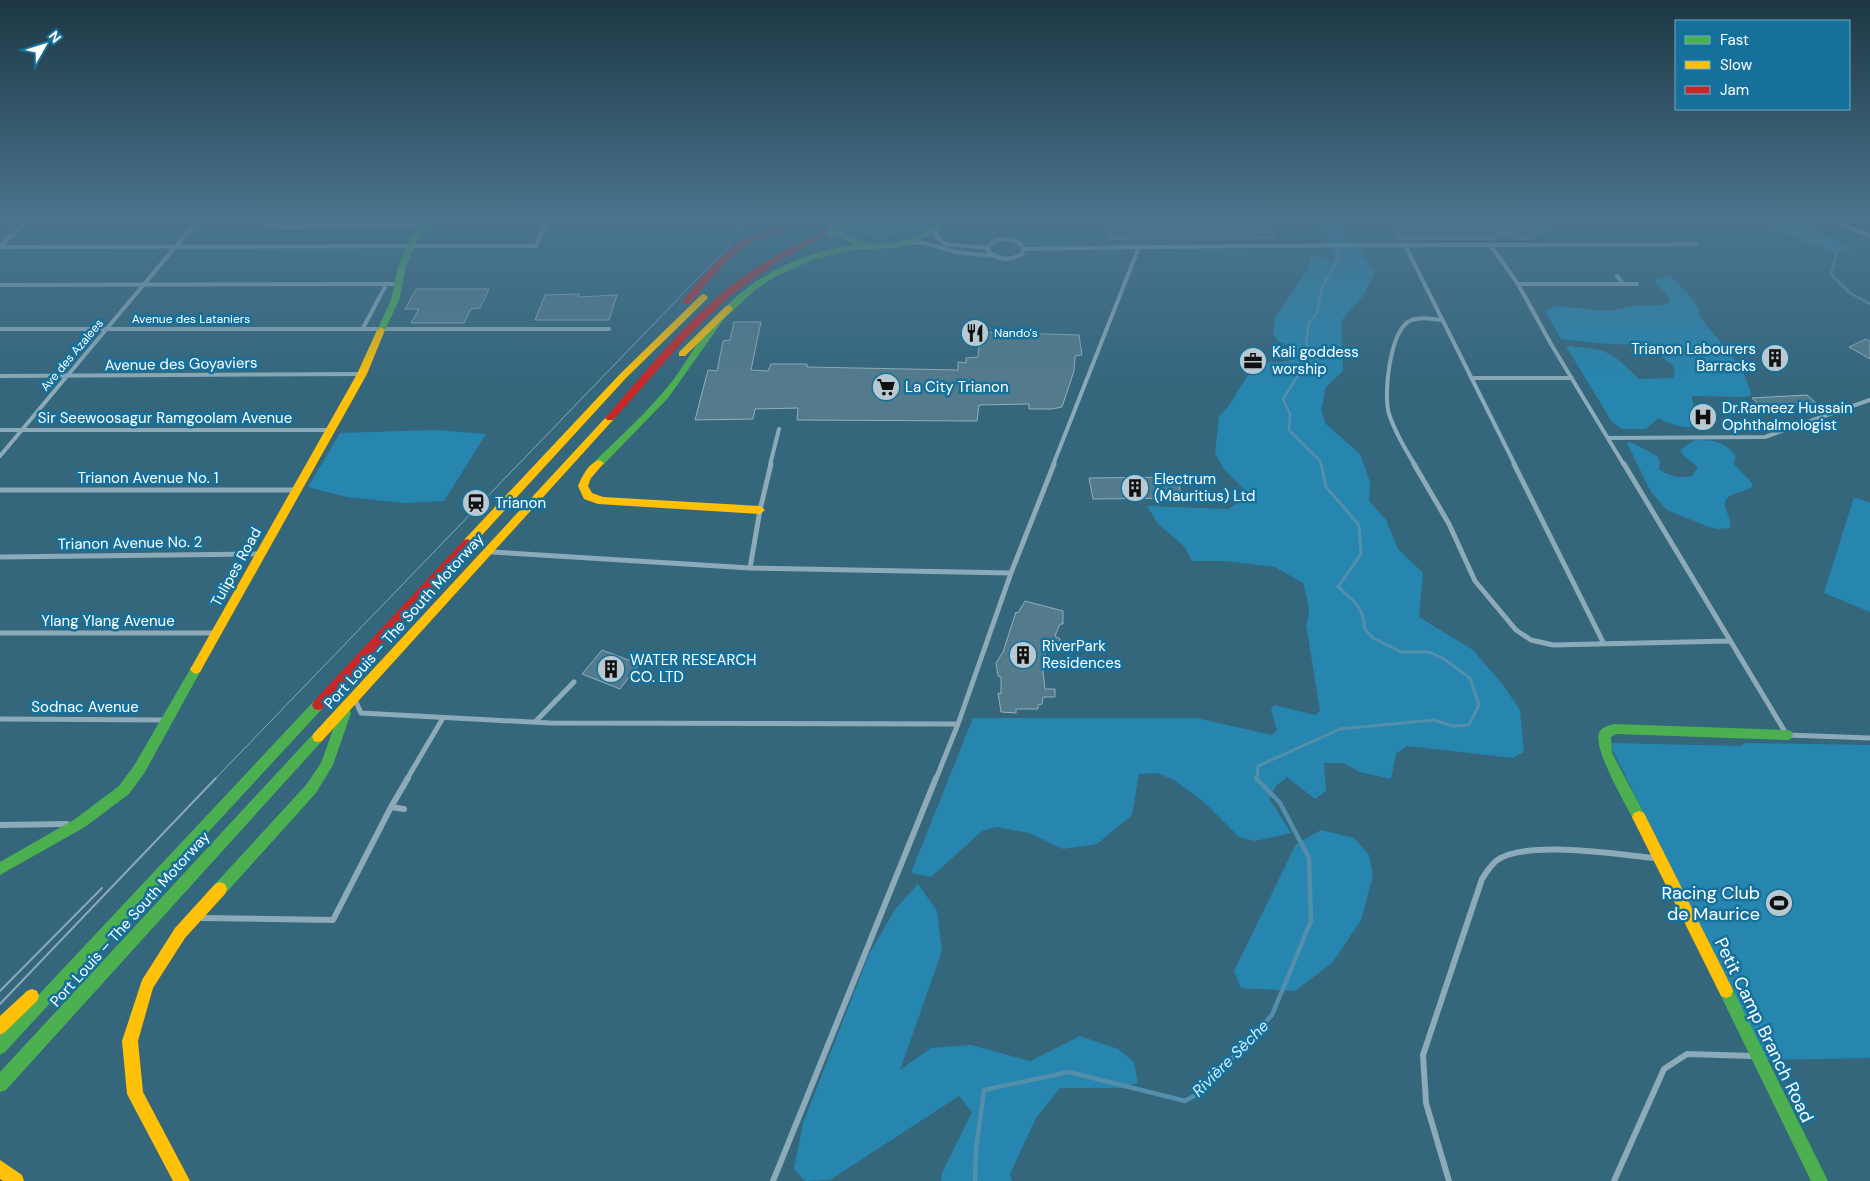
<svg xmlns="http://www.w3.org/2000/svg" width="1870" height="1181" font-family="'DM Sans',sans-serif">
	<rect width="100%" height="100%" fill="#34667c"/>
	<path fill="#2786af" d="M 877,221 L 936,221 L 911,233 L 901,233 L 880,239 L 850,230 Z
		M 1318,221 L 1331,221 L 1358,247 L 1375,273 L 1363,296 L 1341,321 L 1343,371 L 1326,387 L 1321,411 L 1326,424 L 1360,454 L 1370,482 L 1369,501 L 1386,520 L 1398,549 L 1423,573 L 1419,617 L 1473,650 L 1503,685 L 1520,710 L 1524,752 L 1513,758 L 1407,746 L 1396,754 L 1391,779 L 1360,772 L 1343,763 L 1324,763 L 1326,791 L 1315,799 L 1287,777 L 1276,786 L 1269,798 L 1291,833 L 1255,841 L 1239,837 L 1204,802 L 1174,780 L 1157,773 L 1139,774 L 1132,815 L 1097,844 L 1063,849 L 1029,833 L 997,827 L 982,831 L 931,877 L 911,873 L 973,718 L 1196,718 L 1272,735 L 1277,730 L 1271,710 L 1274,705 L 1315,715 L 1320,711 L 1306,624 C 1313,611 1306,597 1303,583 L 1275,567 L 1226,561 L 1192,561 L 1184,546 L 1158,524 L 1147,506 L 1228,509 L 1250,495 L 1224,469 L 1215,453 L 1219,416 C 1237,402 1240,377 1260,365 C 1271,358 1285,367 1297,356 L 1297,350 L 1278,341 L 1273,334 L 1275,318 L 1307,270 L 1311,257 L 1314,255 L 1332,261 L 1335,259 L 1324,228 Z
		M 1762,221 L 1789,221 L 1834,239 L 1851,248 L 1850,250 C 1825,255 1784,233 1762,221 Z
		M 1671,276 C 1679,286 1701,303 1699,316 L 1741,367 L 1751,393 L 1750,396 L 1745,397 L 1692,396 C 1691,407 1700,413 1700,424 C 1688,431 1670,424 1658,418 L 1646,429 L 1622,429 L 1612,422 L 1566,346 C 1609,350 1608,349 1639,379 L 1673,378 L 1675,373 L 1673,366 L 1648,345 L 1608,344 L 1561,339 L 1545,311 L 1554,306 L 1609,311 L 1632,306 L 1666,305 L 1670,300 C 1667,291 1657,287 1653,279 Z
		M 435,430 L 486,434 L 444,501 L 403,503 L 347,497 L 308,487 L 340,433 Z
		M 1695,440 C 1712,440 1725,441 1736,456 L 1733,463 L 1751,482 L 1753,486 C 1746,493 1724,492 1725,505 C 1726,513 1732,520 1730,528 L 1718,529 L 1709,527 L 1667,510 L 1651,492 L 1627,443 L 1631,442 L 1657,456 L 1660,461 L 1659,469 C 1669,476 1680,479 1692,476 L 1698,467 L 1683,455 L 1680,450 Z
		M 1854,497 L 1870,503 L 1870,612 L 1824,593 Z
		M 1609,743 L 1742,746 L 1744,743 L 1870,745 L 1870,1058 L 1767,1060 Z
		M 1321,830 L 1354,838 L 1369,855 L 1373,876 L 1361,920 L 1333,962 L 1295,991 L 1241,988 L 1234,971 L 1296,844 Z
		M 918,884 L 937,911 L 942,951 L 900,1070 L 931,1048 L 971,1045 L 1030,1061 L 1080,1036 L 1118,1049 L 1134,1062 L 1138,1083 L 1120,1088 L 1060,1088 L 1036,1118 L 1010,1174 L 1012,1181 L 941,1181 L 942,1173 L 972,1112 L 959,1096 L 830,1180 L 805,1181 L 794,1169 L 803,1123 L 869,954 L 896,908 Z"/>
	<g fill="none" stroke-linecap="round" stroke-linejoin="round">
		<path stroke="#538eaa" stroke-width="2.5" d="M 1760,221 L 1819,242 L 1837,252 L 1831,274 L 1850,293 L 1870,304
			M 1321,465 L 1320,461 L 1289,430 L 1290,414 L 1283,399 L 1311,355 L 1306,343 L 1309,323 L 1317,313 L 1322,287 L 1338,260 L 1339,252 L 1329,221"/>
		<path stroke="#538eaa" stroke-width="3" d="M 1257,779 L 1258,766 L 1340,729 L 1434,720 L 1453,726 L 1469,725 L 1479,705 L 1470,678 L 1444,659 L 1429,652 L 1401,652 L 1373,638 L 1364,628 C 1365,608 1352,599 1338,587 L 1361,554 L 1359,525 L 1326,487 L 1321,464"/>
		<path stroke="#538eaa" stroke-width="4.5" d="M 975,1181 L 976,1149 L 984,1090 L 1069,1072 L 1185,1101 L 1201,1092 L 1272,1015 L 1311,921 L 1309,858 L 1280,803 L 1256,778"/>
	</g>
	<path fill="#537b8c" stroke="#93afbb" d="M 1126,221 L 1264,221 L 1274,238 L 1111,239 L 1107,229 L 1128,228 Z
		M 1440,221 L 1554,221 L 1533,239 L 1517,239 L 1502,233 L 1495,239 L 1399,239 L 1393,229 L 1400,225 L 1435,225 Z
		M 416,289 L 489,289 L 480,308 L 471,309 L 464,323 L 411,323 L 419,309 L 405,309 Z
		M 579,294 L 578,297 L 617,295 L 609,320 L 535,320 L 545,295 Z
		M 734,322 L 761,322 L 751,370 L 768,371 L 771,364 L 807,364 L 807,367 L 958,370 L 958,362 L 966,363 L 966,358 L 978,357 L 980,332 L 1079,335 L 1082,355 L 1075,356 L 1074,371 L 1062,407 L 1052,409 L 1029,409 L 1029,404 L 979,405 L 977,421 L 797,420 L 798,408 L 755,409 L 753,419 L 695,420 L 708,370 L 717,371 L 723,341 L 730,340 Z
		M 1866,339 L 1870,341 L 1870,359 L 1849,347 Z
		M 1807,395 L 1817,404 L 1761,407 L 1752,398 Z
		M 1177,477 L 1182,498 L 1093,499 L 1089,478 Z
		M 1025,601 L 1063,611 L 1063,624 L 1060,624 L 1055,636 L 1060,639 L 1059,647 L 1052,646 L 1046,649 L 1043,672 L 1045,689 L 1055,689 L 1055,697 L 1043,697 L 1042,704 L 1038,705 L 1038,709 L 1016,709 L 1016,713 L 1001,712 L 998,693 L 1001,694 L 1001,677 L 998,676 L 996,663 L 1003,652 L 1016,612 L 1018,613 Z
		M 602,650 L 639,664 L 620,689 L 582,674 Z"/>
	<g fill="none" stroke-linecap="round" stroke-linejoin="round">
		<path stroke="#8caab7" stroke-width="4" d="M 258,221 L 270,226 L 282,227 L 423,225
			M 1832,221 L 1870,236
			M 937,231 L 936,236 L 945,244 L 988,248
			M 1006,239 L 1020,243 L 1024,249 L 1022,254 C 1010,261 998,260 988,251 L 989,245 L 996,240 Z
			M 909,243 L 924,243 L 955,252 L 994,256
			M 1405,245 L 1515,465
			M 0,246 L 27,221
			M 1491,246 L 1518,284 L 1551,344 L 1624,465
			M 0,247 L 536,246 L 547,221
			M 1024,249 C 1248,244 1473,246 1697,244
			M 1617,276 L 1623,284
			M 1518,284 L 1637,284
			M 0,285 L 399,284
			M 363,328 L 386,285
			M 0,329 L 609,329
			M 0,376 L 362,374
			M 1471,378 L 1572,378
			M 0,430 L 329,430
			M 1609,438 L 1765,437 L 1870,400
			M 0,456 L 197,221
			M 770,465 L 779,429
			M 1053,465 L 1139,247
			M 1415,465 C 1405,449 1395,432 1389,414 C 1383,394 1390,334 1408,322 C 1416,316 1432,319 1442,320"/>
		<path stroke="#8caab7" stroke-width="5" d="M 1414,464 L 1449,524 L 1475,581 L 1516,630 L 1531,640 L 1553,645 L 1729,641
			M 1514,464 L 1603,642
			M 1624,464 L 1787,735 L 1870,738
			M 0,490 L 296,490
			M 492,552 L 750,568 L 1011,573
			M 0,557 L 259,554
			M 750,568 L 760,510 L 771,464
			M 0,633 L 214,633
			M 356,702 L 361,713 L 550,723 L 958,724
			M 0,719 L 164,720
			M 535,722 L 574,682
			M 407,779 L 443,718
			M 936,779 L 958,724 L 1011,573 L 1054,464"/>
		<path stroke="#8caab7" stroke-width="6" d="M 404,809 L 391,807 L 408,778
			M 0,825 L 67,824
			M 202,918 L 333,920 L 391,807
			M 773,1181 L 936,778
			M 1449,1181 L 1426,1103 L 1423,1055 L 1482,879 C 1486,873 1491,865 1496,861 C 1524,839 1620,855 1655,858
			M 1614,1181 L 1664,1069 L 1687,1054 L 1752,1056"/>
		<path fill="#4caf50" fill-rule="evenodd" d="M 422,221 L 430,221 L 414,247 L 406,267 L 399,300 L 385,330 L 381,333 L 378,332 L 377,330 L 391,300 L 398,267 L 406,247 Z
			M 823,221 L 831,221 C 851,249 891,248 919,235 C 930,230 938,221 950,221 L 938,231 L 911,244 L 893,248 L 851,250 L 812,260 L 773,278 L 755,290 L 724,319 L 668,398 L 603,465 L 595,465 L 594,463 L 595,461 C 621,436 648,411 670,384 C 685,365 696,343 711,324 C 745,279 800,252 855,245 L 834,235 Z
			M 855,221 L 866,221 L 844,229 L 840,227 Z
			M 196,664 L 200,666 L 202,669 L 200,672 L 145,772 L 129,794 L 85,827 L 0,875 L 0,862 L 75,819 L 119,786 L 135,764 L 192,666 Z
			M 318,700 L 322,701 L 324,705 L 322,709 L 5,1052 L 0,1055 L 0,1036 L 314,701 Z
			M 345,708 L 349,709 L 351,713 L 333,765 L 316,793 L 225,894 L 220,896 L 215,894 L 213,889 L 215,884 L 306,785 L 321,763 L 339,713 L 341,709 Z
			M 1614,724 L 1787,730 L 1791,731 L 1793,735 L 1791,739 L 1787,740 L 1616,734 L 1611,737 L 1612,753 L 1646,817 L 1644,821 L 1639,823 L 1634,821 C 1627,806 1590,745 1600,731 C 1603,727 1610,725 1614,724 Z
			M 318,732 L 322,733 L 324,737 L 322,741 L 6,1090 L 0,1092 L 0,1072 L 314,733 Z
			M 1726,984 L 1731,986 L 1828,1181 L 1811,1181 L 1721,996 L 1719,991 L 1721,986 Z"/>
		<path fill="#ffc107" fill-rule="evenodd" d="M 704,294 L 708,297 L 707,299 L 626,378 L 472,546 L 464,546 L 463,543 L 464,540 L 620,374 L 701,295 Z
			M 729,305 L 733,308 L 732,310 L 685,356 L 679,356 L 679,352 L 726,306 Z
			M 381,327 L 385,330 L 367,374 L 200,672 L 196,674 L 192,672 L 190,669 L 192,666 L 357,374 L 377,330 Z
			M 610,415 L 615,418 L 613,420 L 322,741 L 318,742 L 314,741 L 312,737 L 314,733 L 607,416 Z
			M 599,460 L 604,463 L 591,478 L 588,486 L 592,493 L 603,497 L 760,506 L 765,510 L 760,514 L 598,504 L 584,499 L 578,486 C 582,476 588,464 599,460 Z
			M 1639,811 L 1644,813 L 1731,986 L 1733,991 L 1731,996 L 1726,998 L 1721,996 L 1632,817 L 1634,813 Z
			M 220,882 L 225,884 L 227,889 L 225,894 L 185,938 L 153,988 L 138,1041 L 143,1092 L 190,1181 L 173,1181 L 127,1094 L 122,1041 L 142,980 L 175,928 L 215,884 Z
			M 32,989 L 37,991 L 39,996 L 37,1001 L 5,1032 L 0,1035 L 0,1016 L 27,991 Z
			M 0,1160 L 22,1175 L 24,1181 L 3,1181 L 0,1179 Z"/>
		<path fill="#c62828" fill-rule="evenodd" d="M 790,221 L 800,221 C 787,232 765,234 750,243 C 725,258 708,283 689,304 L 683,304 L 683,300 C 701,279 719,255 743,240 C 757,232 774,227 790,221 Z
			M 827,230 L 834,232 L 780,260 L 731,295 L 685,339 L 613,420 L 607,420 L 605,418 L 607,416 C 648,369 687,319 737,281 C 765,260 796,244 827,230 Z
			M 468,539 L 473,543 L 472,546 L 322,709 L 318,710 L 314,709 L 312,705 L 314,701 L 464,540 Z"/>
		<path stroke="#8ba8b6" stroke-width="1" d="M 215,779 L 725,250 L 745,221"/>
		<path stroke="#8ba8b6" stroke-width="2" d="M 0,991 L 102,888
			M 0,1004 L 216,778"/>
		<path stroke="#4caf50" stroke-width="9" d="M 830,232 L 844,227"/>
	</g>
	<linearGradient id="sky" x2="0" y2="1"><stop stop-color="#1d3844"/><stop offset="0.57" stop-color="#4a748e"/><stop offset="1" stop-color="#4a748e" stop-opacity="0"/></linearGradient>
	<rect width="1870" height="386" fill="url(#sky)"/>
	<defs>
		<symbol id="restaurant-disc" viewBox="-11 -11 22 22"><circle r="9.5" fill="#b8c9d1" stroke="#15719b"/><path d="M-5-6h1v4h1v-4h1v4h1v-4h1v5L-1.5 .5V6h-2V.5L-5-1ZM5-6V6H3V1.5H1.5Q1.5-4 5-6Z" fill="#111"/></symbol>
		<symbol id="building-disc" viewBox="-11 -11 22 22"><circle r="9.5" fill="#b8c9d1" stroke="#15719b"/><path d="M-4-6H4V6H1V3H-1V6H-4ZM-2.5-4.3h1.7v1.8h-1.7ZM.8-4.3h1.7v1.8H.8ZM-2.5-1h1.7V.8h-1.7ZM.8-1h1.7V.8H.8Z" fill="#111"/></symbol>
		<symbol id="office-disc" viewBox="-11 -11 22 22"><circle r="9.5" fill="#b8c9d1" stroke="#15719b"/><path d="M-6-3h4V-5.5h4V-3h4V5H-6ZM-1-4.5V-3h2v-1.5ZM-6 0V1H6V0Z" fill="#111"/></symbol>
		<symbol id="supermarket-disc" viewBox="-11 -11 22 22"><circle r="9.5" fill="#b8c9d1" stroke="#15719b"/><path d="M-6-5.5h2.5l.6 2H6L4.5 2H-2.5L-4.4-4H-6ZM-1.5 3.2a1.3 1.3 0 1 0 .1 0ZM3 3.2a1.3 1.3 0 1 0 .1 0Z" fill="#111"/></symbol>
		<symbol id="hospital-disc" viewBox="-11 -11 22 22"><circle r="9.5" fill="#b8c9d1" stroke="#15719b"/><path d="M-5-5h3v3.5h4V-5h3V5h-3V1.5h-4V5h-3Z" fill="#111"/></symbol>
		<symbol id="station-disc" viewBox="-11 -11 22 22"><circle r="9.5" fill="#b8c9d1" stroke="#15719b"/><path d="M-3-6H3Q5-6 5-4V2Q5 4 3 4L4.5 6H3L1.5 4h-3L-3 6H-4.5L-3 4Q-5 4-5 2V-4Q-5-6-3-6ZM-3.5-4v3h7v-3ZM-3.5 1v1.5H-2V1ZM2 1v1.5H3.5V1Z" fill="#111"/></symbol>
		<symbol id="stadium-disc" viewBox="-11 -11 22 22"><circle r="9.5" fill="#b8c9d1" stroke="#15719b"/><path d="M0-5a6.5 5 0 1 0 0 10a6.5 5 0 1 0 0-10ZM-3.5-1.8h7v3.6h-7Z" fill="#111"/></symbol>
	</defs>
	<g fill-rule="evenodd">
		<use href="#restaurant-disc" x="959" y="317" width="32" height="32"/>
		<use href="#building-disc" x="1759" y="342" width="32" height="32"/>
		<use href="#office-disc" x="1237" y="345" width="32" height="32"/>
		<use href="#supermarket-disc" x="870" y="371" width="32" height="32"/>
		<use href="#hospital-disc" x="1687" y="401" width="32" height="32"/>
		<use href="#building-disc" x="1119" y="472" width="32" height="32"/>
		<use href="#station-disc" x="460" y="487" width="32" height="32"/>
		<use href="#building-disc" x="1007" y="639" width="32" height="32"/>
		<use href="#building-disc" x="595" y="653" width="32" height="32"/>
		<use href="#stadium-disc" x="1763" y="887" width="32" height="32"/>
	</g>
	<g text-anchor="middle" stroke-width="5" stroke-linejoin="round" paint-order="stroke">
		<g font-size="12" fill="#fff" stroke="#15719b">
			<text x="191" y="323">Avenue des Lataniers</text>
			<text transform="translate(72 355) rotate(-50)" y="4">Ave des Azalees</text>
		</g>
		<g font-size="12" fill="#fff" stroke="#15719b" text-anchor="start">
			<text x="994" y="337">Nando's</text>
		</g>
		<g font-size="15" fill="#fff" stroke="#15719b" text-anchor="start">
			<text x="1756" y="354" text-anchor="end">Trianon Labourers<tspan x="1756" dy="17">Barracks</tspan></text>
			<text x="1272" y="357">Kali goddess<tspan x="1272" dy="17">worship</tspan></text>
			<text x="905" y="392">La City Trianon</text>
			<text x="1722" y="413">Dr.Rameez Hussain<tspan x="1722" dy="17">Ophthalmologist</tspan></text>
			<text x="1154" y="484">Electrum<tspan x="1154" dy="17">(Mauritius) Ltd</tspan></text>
			<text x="495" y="508">Trianon</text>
			<text x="1042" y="651">RiverPark<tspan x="1042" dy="17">Residences</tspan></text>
			<text x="630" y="665">WATER RESEARCH<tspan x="630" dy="17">CO. LTD</tspan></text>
		</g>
		<g font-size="15" fill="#fff" stroke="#15719b">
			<text transform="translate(181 364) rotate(-1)" y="5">Avenue des Goyaviers</text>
			<text x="165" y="423">Sir Seewoosagur Ramgoolam Avenue</text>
			<text x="148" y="483">Trianon Avenue No. 1</text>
			<text transform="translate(130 543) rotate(-1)" y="5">Trianon Avenue No. 2</text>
			<text transform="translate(236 567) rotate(-61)" y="5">Tulipes Road</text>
			<text x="108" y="626">Ylang Ylang Avenue</text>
			<text transform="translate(404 621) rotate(-48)" y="5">Port Louis – The South Motorway</text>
			<text x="85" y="712">Sodnac Avenue</text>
			<text transform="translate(130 919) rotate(-48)" y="5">Port Louis – The South Motorway</text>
		</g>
		<g font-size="16" font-style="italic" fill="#d0effb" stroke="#15719b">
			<text transform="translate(1230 1058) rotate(-45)" y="6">Rivière Sèche</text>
		</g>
		<g font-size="18" fill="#fff" stroke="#15719b" text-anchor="end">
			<text x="1760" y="899">Racing Club<tspan x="1760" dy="21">de Maurice</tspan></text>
		</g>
		<g font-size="18" fill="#fff" stroke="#15719b">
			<text transform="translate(1764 1030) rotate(64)" y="6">Petit Camp Branch Road</text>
		</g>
	</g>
	<rect x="1675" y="20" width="175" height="90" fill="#15719b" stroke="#73aac3"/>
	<rect x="1685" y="36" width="25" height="8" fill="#4caf50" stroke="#73aac3"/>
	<text x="1720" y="45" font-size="15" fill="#ffffff">Fast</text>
	<rect x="1685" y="61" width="25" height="8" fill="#ffc107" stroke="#73aac3"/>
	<text x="1720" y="70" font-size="15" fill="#ffffff">Slow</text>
	<rect x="1685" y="86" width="25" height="8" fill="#c62828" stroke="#73aac3"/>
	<text x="1720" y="95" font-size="15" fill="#ffffff">Jam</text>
	<g transform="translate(45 45) rotate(51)" stroke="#15719b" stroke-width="4" paint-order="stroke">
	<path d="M0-4L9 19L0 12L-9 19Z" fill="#ffffff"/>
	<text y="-8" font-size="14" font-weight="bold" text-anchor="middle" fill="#ffffff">N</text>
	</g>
</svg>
